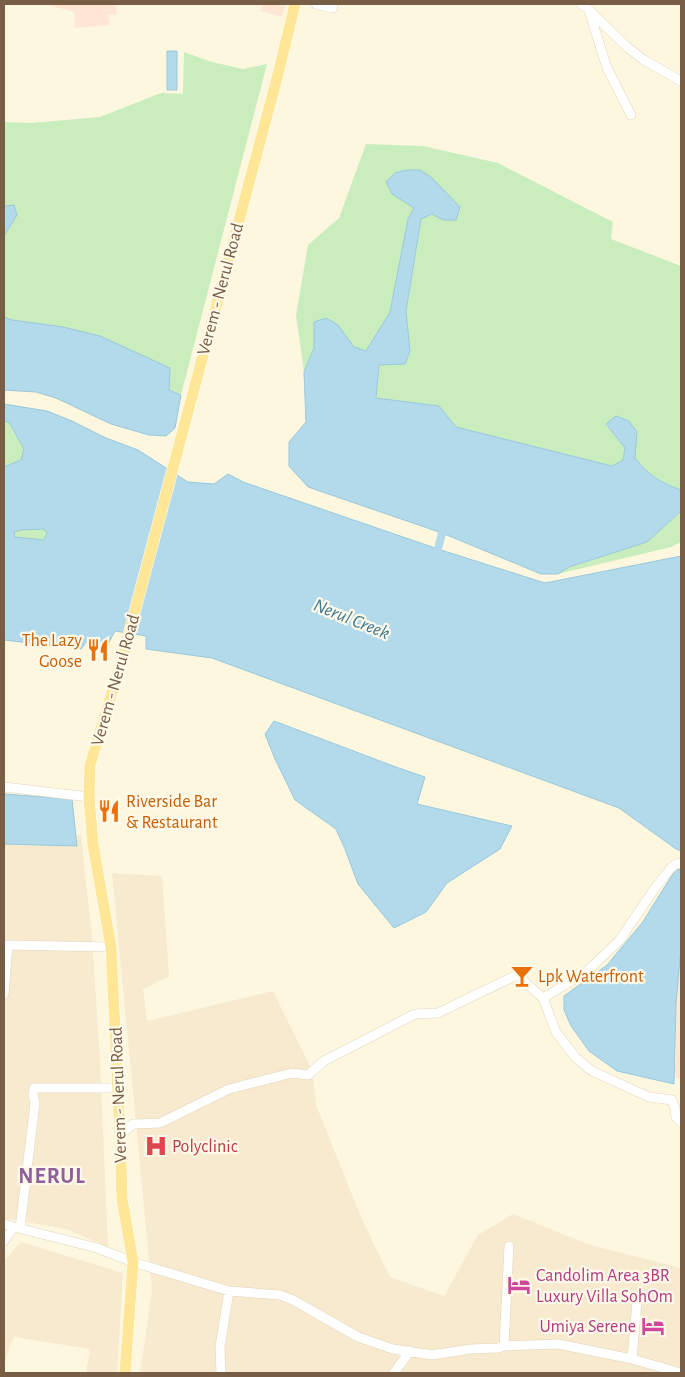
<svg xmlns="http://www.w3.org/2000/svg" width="685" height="1377" font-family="'Alegreya Sans',sans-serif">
	<rect width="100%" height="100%" fill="#fef7e0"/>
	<path fill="#f7eace" d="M 81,835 L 92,937 L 100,1062 L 108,1247 L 66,1229 L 9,1219 L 4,1224 L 4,843 Z
		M 112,873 L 162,876 L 169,976 L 143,989 L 147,1021 L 273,991 L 312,1070 L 316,1105 L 360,1215 L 390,1277 L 444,1296 L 478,1235 L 513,1214 L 590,1245 L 681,1268 L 681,1373 L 140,1373 L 152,1291 Z
		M 21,1242 L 123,1273 L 117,1373 L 86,1373 L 90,1349 L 14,1337 L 4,1363 L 4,1261 Z"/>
	<path fill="#ffe7d4" d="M 45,4 L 116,4 L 117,14 L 108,15 L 110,25 L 75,28 L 74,12 Z
		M 263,4 L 286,4 L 282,17 L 260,11 Z
		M 681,948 L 681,1079 L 674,1078 L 676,1056 L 676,1003 Z"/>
	<path fill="#caedbe" d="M 184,52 L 212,62 L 243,69 L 267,64 L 181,395 L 4,317 L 4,236 L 10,228 L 6,206 L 4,208 L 4,122 L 31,123 L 100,117 L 161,93 L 183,94 Z
		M 366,144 L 423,146 L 498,163 L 613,222 L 611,239 L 681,266 L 681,490 C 661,483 648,475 635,458 L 637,432 L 606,425 L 625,448 L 623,460 L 612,466 L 456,427 L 438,406 L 376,398 L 379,365 L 404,364 L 410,351 L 406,311 L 421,219 L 432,214 L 443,220 L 456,220 L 392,194 L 414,208 L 408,219 L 390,312 L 366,352 L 354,347 L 338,325 L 326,318 L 314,322 L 314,348 L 304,372 L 296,315 L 308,245 L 339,218 Z
		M 4,421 L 9,422 L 24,449 L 21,460 L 4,467 Z
		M 681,511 L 681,542 L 671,547 L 558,574 L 569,567 L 647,542 Z
		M 44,529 L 47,533 L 44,540 L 14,537 L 14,532 L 21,530 Z"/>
	<path fill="#b3daea" stroke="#98c8dc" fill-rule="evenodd" d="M 167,51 L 177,51 L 177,90 L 167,90 Z
		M 407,170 L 420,170 L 431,177 L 460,207 L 456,220 L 443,220 L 432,214 L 421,219 L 406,311 L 410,351 L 405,364 L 379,365 L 376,398 L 439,406 L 456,427 L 612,466 L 623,460 L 625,448 L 606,424 L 616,416 L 629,421 L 637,432 L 635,458 C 648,475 661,483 681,490 L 681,511 L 647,542 L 569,567 L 558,574 L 541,574 L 442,533 L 308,487 L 289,466 L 289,442 L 306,422 L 304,372 L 314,348 L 314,322 L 326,318 L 338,325 L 354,347 L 366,351 L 390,312 L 408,219 L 414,208 L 392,194 L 386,182 L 395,173 Z
		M 14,205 L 17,215 L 4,236 L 4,208 L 6,206 Z
		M 4,317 L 12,320 L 63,327 L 100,336 L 170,368 L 169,390 L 181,395 L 175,428 L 166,436 L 149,435 L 111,424 L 56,398 L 36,392 L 4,390 Z
		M 4,404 L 47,411 L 72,421 L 106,438 L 138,450 L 188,482 L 214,484 L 228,474 L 243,482 L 438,549 L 545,583 L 681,556 L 681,851 L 676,849 L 619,808 L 212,658 L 146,649 L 146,636 L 115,631 L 107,646 L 87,641 L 81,649 L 4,640 L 4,467 L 21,460 L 24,449 L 9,422 L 4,421 ZM 44,529 L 47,533 L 44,540 L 15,537 L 14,532 L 21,530 Z
		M 274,721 L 396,767 L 425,777 L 417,804 L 512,826 L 500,849 L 447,883 L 426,912 L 394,928 L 358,884 L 345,849 L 336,829 L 295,800 L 275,759 L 265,734 Z
		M 4,794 L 72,799 L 77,846 L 4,844 Z
		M 676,869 L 681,870 L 681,948 L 676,1003 L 674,1084 L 617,1071 L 589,1051 L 571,1026 L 564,1010 L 564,996 L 607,965 L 642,923 Z"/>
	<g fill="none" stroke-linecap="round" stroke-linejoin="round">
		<path stroke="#b3daea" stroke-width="8" d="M 438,549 L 442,533"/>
		<defs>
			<path id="minor" d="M 316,4 L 333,8
				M 581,4 L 588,9 L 627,47 L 644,60 L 681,81
				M 589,11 L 607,68 L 631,115
				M 4,787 L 89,797
				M 4,994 L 8,945 L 111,947
				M 543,998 L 556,1032 L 576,1058 L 592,1071 L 649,1097 L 672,1100 L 675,1108 L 676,1117 L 681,1122
				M 120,1135 L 133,1124 L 160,1123 L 229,1089 L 292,1073 L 308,1075 L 324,1061 L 415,1014 L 438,1013 L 517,975 L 543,998 L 586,972 L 619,941 L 655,888 L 670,869 L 676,864 L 681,863
				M 4,1224 L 14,1227
				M 20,1228 L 35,1103 L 33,1095 L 34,1088 L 117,1088
				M 4,1241 L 14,1227 L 97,1248 L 133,1262 L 229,1291 L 280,1295 L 293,1300 L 358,1337 L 393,1349 L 432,1355 L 471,1349 L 498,1348 L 504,1346 L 558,1344 L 632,1359 L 681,1373
				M 504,1346 L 509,1246
				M 632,1359 L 637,1301
				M 221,1373 L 220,1347 L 229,1291
				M 394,1373 L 410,1351"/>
			<path id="major" d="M 125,1373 L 133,1262 L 122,1199 L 120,1135 L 111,947 L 93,845 L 89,797 L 90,765 L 122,659 L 277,78 L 295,4"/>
		</defs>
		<use href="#minor" stroke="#e3d4bb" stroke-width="10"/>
		<use href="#major" stroke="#fff" stroke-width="12"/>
		<use href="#minor" stroke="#fff" stroke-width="9"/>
		<use href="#major" stroke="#ffe797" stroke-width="11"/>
	</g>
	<defs>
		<symbol id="restaurant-bare" viewBox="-9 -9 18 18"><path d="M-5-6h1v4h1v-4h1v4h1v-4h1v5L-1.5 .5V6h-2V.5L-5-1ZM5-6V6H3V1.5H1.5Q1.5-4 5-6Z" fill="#e8710a" stroke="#fff9e9" stroke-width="2.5" paint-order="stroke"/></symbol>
		<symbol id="bar-bare" viewBox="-9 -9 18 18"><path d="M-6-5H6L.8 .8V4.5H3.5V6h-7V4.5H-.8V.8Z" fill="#e8710a" stroke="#fff9e9" stroke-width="2.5" paint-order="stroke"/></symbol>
		<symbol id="hospital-bare" viewBox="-9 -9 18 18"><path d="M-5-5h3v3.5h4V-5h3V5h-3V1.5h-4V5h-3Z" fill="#e0444e" stroke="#fff9e9" stroke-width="2.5" paint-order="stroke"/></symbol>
		<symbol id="hotel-bare" viewBox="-9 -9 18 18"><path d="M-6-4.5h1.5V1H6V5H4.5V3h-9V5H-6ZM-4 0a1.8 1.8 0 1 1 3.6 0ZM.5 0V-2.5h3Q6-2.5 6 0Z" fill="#d1479c" stroke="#fff9e9" stroke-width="2.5" paint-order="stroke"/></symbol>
	</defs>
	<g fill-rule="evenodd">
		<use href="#restaurant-bare" x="82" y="634" width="32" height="32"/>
		<use href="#restaurant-bare" x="93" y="795" width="32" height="32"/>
		<use href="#bar-bare" x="506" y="960" width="32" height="32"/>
		<use href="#hospital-bare" x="140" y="1130" width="32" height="32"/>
		<use href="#hotel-bare" x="503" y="1269" width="32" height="32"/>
		<use href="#hotel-bare" x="637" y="1310" width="32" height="32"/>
	</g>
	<g text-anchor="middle" stroke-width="4.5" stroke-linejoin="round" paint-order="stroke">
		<g font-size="18" fill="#785e45" stroke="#fff9e9">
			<text transform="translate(220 289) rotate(-75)" y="6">Verem - Nerul Road</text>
			<text transform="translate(115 680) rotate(-74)" y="6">Verem - Nerul Road</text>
			<text transform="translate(118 1095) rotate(-92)" y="6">Verem - Nerul Road</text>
		</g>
		<g font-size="18" fill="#c56008" stroke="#fff9e9" text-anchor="start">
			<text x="82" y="646" text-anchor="end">The Lazy<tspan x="82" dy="21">Goose</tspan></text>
			<text x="126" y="807">Riverside Bar<tspan x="126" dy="21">&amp; Restaurant</tspan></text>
			<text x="538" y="982">Lpk Waterfront</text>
		</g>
		<g font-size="18" fill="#be3a42" stroke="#fff9e9" text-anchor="start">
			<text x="172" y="1152">Polyclinic</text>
		</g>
		<g font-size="18" fill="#b23c85" stroke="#fff9e9" text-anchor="start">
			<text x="536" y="1281">Candolim Area 3BR<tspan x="536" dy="21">Luxury Villa SohOm</tspan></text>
			<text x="636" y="1332" text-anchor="end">Umiya Serene</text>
		</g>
		<g font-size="19" font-style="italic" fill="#3f7a95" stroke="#fff9e9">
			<text transform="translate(352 618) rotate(22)" y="7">Nerul Creek</text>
		</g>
		<g font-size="22" font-weight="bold" letter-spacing="1" fill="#90609c" stroke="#fff9e9">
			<text x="52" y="1183">NERUL</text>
		</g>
	</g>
	<rect width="685" height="1377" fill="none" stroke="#785e45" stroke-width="10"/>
</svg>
